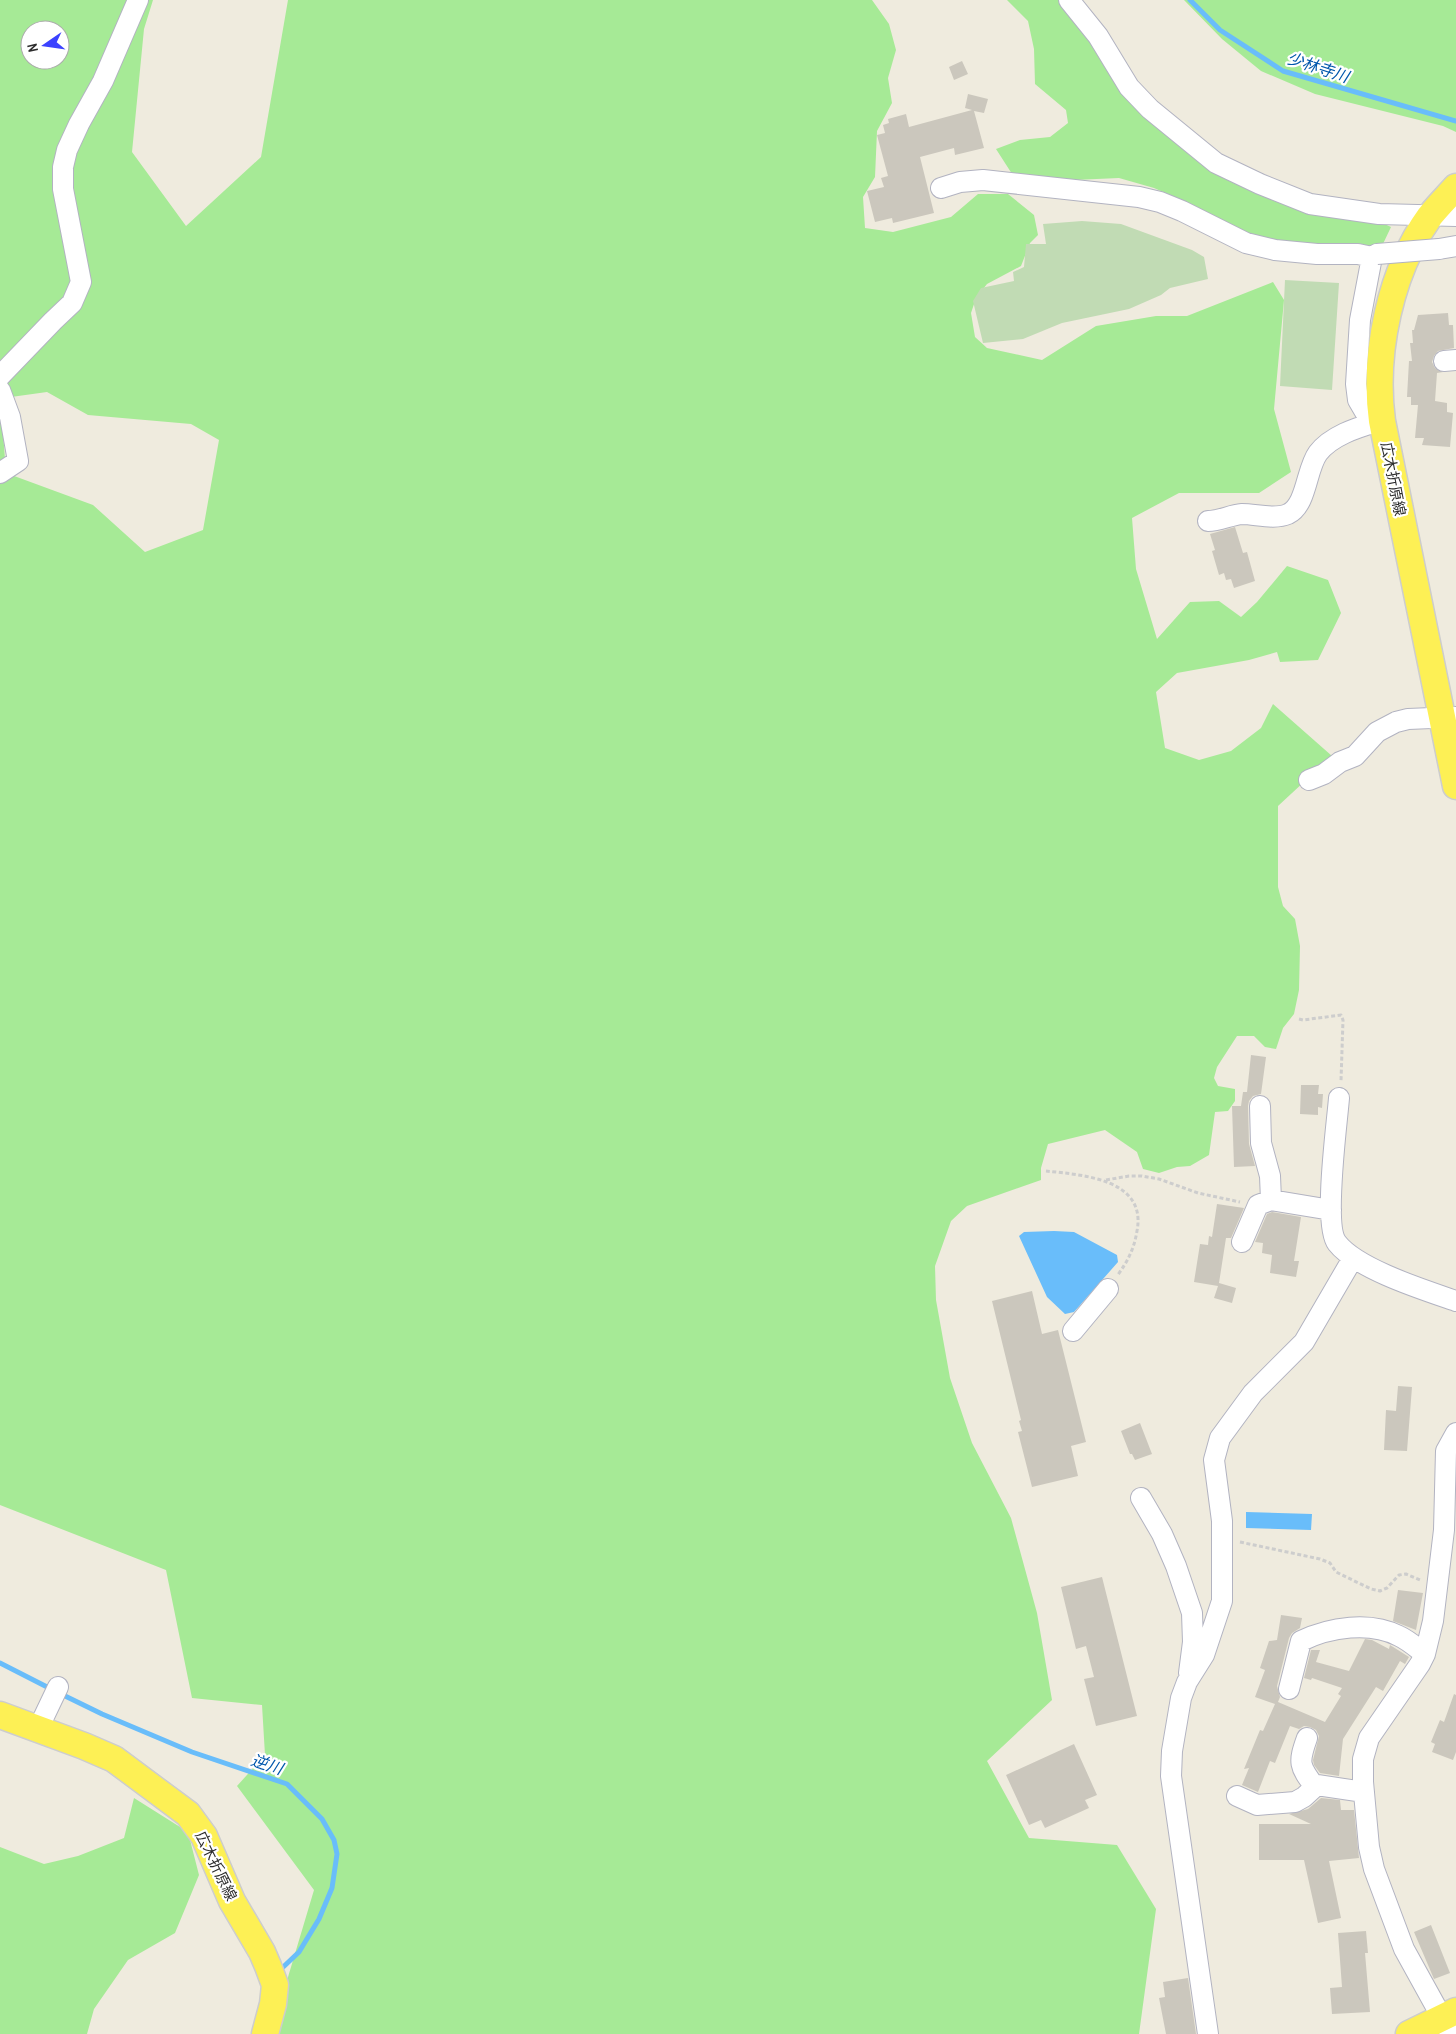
<svg xmlns="http://www.w3.org/2000/svg" width="1456" height="2034" font-family="'Archivo Narrow','Noto Sans JP',sans-serif">
	<rect width="100%" height="100%" fill="#efebde"/>
	<path fill="#a6ea96" fill-rule="evenodd" d="M 0,0 L 153,0 L 144,29 L 132,152 L 186,226 L 261,157 L 288,0 L 872,0 L 889,24 L 896,50 L 888,78 L 892,103 L 877,131 L 875,177 L 863,197 L 865,228 L 893,232 L 951,217 L 978,194 L 1008,194 L 1034,215 L 1038,235 L 1030,243 L 1021,266 L 987,284 L 976,298 L 971,313 L 975,337 L 987,348 L 1042,360 L 1096,326 L 1156,316 L 1187,316 L 1273,282 L 1284,300 L 1274,409 L 1291,472 L 1259,493 L 1179,493 L 1132,518 L 1136,569 L 1157,639 L 1190,602 L 1219,601 L 1241,617 L 1257,602 L 1287,566 L 1328,580 L 1341,613 L 1318,660 L 1280,662 L 1277,652 L 1249,660 L 1177,673 L 1156,692 L 1165,748 L 1199,760 L 1231,751 L 1261,728 L 1273,704 L 1332,756 L 1278,806 L 1278,887 L 1283,906 L 1295,919 L 1300,946 L 1299,990 L 1294,1014 L 1283,1028 L 1276,1049 L 1265,1047 L 1254,1036 L 1237,1036 L 1217,1067 L 1214,1078 L 1218,1086 L 1235,1089 L 1235,1101 L 1228,1111 L 1215,1112 L 1209,1155 L 1190,1166 L 1177,1167 L 1159,1173 L 1143,1169 L 1137,1152 L 1105,1130 L 1048,1144 L 1041,1168 L 1041,1180 L 967,1206 L 951,1221 L 935,1266 L 936,1300 L 950,1378 L 972,1443 L 1011,1518 L 1037,1613 L 1052,1700 L 987,1761 L 1029,1838 L 1117,1845 L 1156,1909 L 1139,2034 L 271,2034 L 314,1890 L 237,1786 L 265,1755 L 262,1705 L 192,1698 L 166,1570 L 0,1505 ZM 30,30 L 60,30 L 60,60 L 30,60 ZM 47,392 L 88,415 L 191,424 L 219,440 L 203,530 L 145,552 L 93,505 L 6,473 L 3,432 L 11,397 Z
		M 1007,0 L 1064,0 L 1135,107 L 1167,136 L 1215,171 L 1250,190 L 1283,203 L 1376,220 L 1391,227 L 1382,246 L 1361,248 L 1290,245 L 1235,230 L 1197,207 L 1154,188 L 1119,178 L 1074,180 L 1014,177 L 996,149 L 1020,140 L 1050,137 L 1068,123 L 1066,110 L 1035,84 L 1034,49 L 1028,21 Z
		M 1184,0 L 1456,0 L 1456,132 L 1443,126 L 1315,94 L 1261,71 L 1222,39 Z
		M 134,1798 L 188,1832 L 199,1875 L 175,1933 L 128,1960 L 94,2009 L 87,2034 L 0,2034 L 0,1847 L 44,1864 L 78,1856 L 124,1838 Z"/>
	<path fill="#c1dbb4" d="M 1082,221 L 1121,224 L 1192,250 L 1204,257 L 1208,279 L 1170,288 L 1161,295 L 1129,309 L 1062,323 L 1023,339 L 983,343 L 973,301 L 981,288 L 1014,281 L 1013,272 L 1024,267 L 1026,244 L 1046,244 L 1043,224 Z
		M 1285,280 L 1339,283 L 1332,390 L 1280,386 Z"/>
	<path fill="#69bdfa" d="M 1054,1231 L 1074,1232 L 1117,1255 L 1118,1262 L 1074,1312 L 1065,1314 L 1047,1297 L 1019,1236 L 1024,1232 Z
		M 1246,1512 L 1312,1514 L 1311,1530 L 1246,1528 Z"/>
	<g fill="none" stroke-linecap="round" stroke-linejoin="round">
		<path stroke="#69bdfa" stroke-width="5" d="M 1190,0 L 1220,30 L 1283,71 L 1456,121
			M 0,1663 L 53,1690
			M 61,1694 L 102,1714 L 192,1752 L 287,1784 L 322,1819 L 334,1840 L 337,1854 L 332,1888 L 319,1919 L 299,1952 L 279,1971"/>
	</g>
	<path fill="#cbc7bd" d="M 962,61 L 968,74 L 954,80 L 949,67 Z
		M 968,94 L 988,99 L 984,113 L 974,111 L 984,148 L 955,155 L 954,148 L 920,157 L 934,213 L 893,223 L 892,218 L 875,222 L 867,191 L 884,187 L 881,178 L 888,176 L 877,135 L 885,133 L 883,125 L 889,123 L 888,119 L 906,114 L 909,127 L 972,110 L 965,108 Z
		M 1448,313 L 1449,325 L 1453,325 L 1454,348 L 1438,351 L 1434,356 L 1432,362 L 1435,368 L 1443,372 L 1437,373 L 1435,401 L 1447,403 L 1447,412 L 1453,413 L 1450,447 L 1422,445 L 1424,438 L 1415,438 L 1418,405 L 1411,405 L 1411,397 L 1407,397 L 1409,361 L 1412,361 L 1410,343 L 1413,343 L 1412,330 L 1414,330 L 1418,315 Z
		M 1235,527 L 1243,553 L 1247,552 L 1255,581 L 1234,588 L 1231,579 L 1226,580 L 1224,573 L 1219,575 L 1212,551 L 1215,550 L 1210,534 Z
		M 1251,1055 L 1266,1057 L 1261,1094 L 1253,1096 L 1249,1101 L 1248,1106 L 1249,1144 L 1255,1166 L 1234,1167 L 1232,1106 L 1241,1106 L 1243,1092 L 1247,1092 Z
		M 1301,1085 L 1319,1085 L 1318,1094 L 1323,1094 L 1322,1108 L 1318,1107 L 1318,1115 L 1300,1114 Z
		M 1217,1204 L 1244,1208 L 1231,1238 L 1226,1238 L 1219,1283 L 1236,1288 L 1232,1303 L 1214,1298 L 1218,1286 L 1194,1282 L 1200,1244 L 1208,1245 L 1209,1236 L 1212,1237 Z
		M 1272,1212 L 1301,1217 L 1294,1261 L 1299,1261 L 1296,1277 L 1270,1273 L 1272,1255 L 1262,1253 L 1263,1243 L 1255,1242 L 1267,1214 Z
		M 1032,1291 L 1042,1334 L 1058,1330 L 1086,1442 L 1071,1446 L 1078,1476 L 1032,1487 L 1018,1432 L 1022,1431 L 1019,1421 L 1021,1420 L 992,1301 Z
		M 1398,1386 L 1412,1387 L 1407,1451 L 1384,1450 L 1386,1410 L 1396,1411 Z
		M 1140,1423 L 1152,1454 L 1135,1460 L 1132,1454 L 1130,1454 L 1121,1431 Z
		M 1102,1577 L 1137,1716 L 1096,1726 L 1084,1679 L 1094,1677 L 1086,1646 L 1076,1649 L 1061,1587 Z
		M 1398,1590 L 1423,1593 L 1416,1630 L 1393,1621 Z
		M 1281,1615 L 1302,1618 L 1300,1628 L 1292,1633 L 1289,1638 L 1277,1686 L 1280,1697 L 1278,1702 L 1325,1722 L 1341,1696 L 1338,1694 L 1342,1688 L 1312,1678 L 1311,1680 L 1304,1678 L 1311,1650 L 1320,1650 L 1316,1662 L 1349,1671 L 1365,1639 L 1372,1640 L 1389,1649 L 1390,1645 L 1409,1657 L 1405,1664 L 1400,1661 L 1383,1691 L 1376,1687 L 1343,1739 L 1339,1776 L 1320,1773 L 1314,1765 L 1313,1760 L 1319,1736 L 1316,1730 L 1310,1727 L 1304,1726 L 1299,1729 L 1290,1726 L 1275,1763 L 1270,1761 L 1258,1792 L 1242,1785 L 1249,1768 L 1244,1769 L 1260,1730 L 1263,1731 L 1275,1704 L 1255,1697 L 1265,1670 L 1260,1668 L 1269,1641 L 1277,1640 Z
		M 1454,1694 L 1456,1695 L 1456,1752 L 1453,1760 L 1432,1752 L 1435,1744 L 1431,1742 L 1440,1720 L 1444,1722 Z
		M 1074,1744 L 1097,1795 L 1085,1800 L 1089,1808 L 1045,1828 L 1041,1820 L 1029,1825 L 1006,1775 Z
		M 1321,1798 L 1340,1800 L 1341,1810 L 1354,1810 L 1359,1858 L 1329,1861 L 1341,1918 L 1318,1923 L 1304,1860 L 1259,1860 L 1259,1824 L 1311,1824 L 1289,1814 L 1308,1809 Z
		M 1431,1925 L 1450,1973 L 1434,1979 L 1414,1932 Z
		M 1366,1931 L 1368,1953 L 1365,1953 L 1370,2012 L 1332,2014 L 1330,1988 L 1342,1987 L 1338,1933 Z
		M 1188,1978 L 1196,2034 L 1166,2034 L 1159,1998 L 1165,1997 L 1163,1982 Z"/>
	<g fill="none" stroke-linecap="round" stroke-linejoin="round">
		<defs>
			<path id="minor" d="M 1069,0 L 1098,36 L 1129,87 L 1150,109 L 1216,163 L 1260,184 L 1310,204 L 1379,214 L 1456,216
				M 941,188 L 960,182 L 983,180 L 1139,197 L 1160,202 L 1182,211 L 1246,243 L 1275,250 L 1317,254 L 1358,254 L 1372,257
				M 1439,249 L 1456,246
				M 1377,254 L 1372,257 L 1360,320 L 1356,384 L 1358,400 L 1365,412 L 1376,422 L 1382,421
				M 1444,361 L 1456,360
				M 0,376 L 53,321 L 72,303 L 81,282 L 63,189 L 63,167 L 67,150 L 79,124 L 103,81 L 138,0
				M 0,390 L 10,417 L 18,461 L 0,473
				M 1208,521 C 1220,521 1230,515 1242,514 C 1256,514 1274,520 1288,514 C 1307,505 1306,469 1318,453 C 1331,436 1356,428 1376,422
				M 1309,780 L 1324,774 L 1340,762 L 1355,756 L 1377,732 L 1396,722 L 1408,719 L 1456,717
				M 1339,1098 C 1337,1124 1323,1225 1337,1243 C 1357,1269 1424,1290 1456,1301
				M 1260,1106 L 1261,1143 L 1270,1176 L 1271,1200
				M 1242,1242 L 1258,1205 L 1271,1200 L 1331,1210
				M 1073,1331 L 1108,1289
				M 1141,1498 L 1162,1534 L 1176,1566 L 1192,1613 L 1193,1642 L 1189,1673
				M 1289,1689 L 1301,1641 C 1330,1627 1370,1621 1399,1636 C 1408,1640 1417,1648 1425,1654
				M 38,1729 L 58,1687
				M 1307,1738 C 1298,1763 1299,1766 1315,1787
				M 1237,1796 L 1257,1805 L 1295,1802 L 1304,1797 L 1317,1785 L 1364,1792
				M 1208,2034 L 1171,1776 L 1172,1751 L 1181,1698 L 1187,1682 L 1204,1655 L 1222,1601 L 1222,1521 L 1214,1460 L 1220,1438 L 1253,1393 L 1304,1342 L 1353,1258
				M 1451,2034 L 1404,1949 L 1374,1869 L 1369,1847 L 1363,1782 L 1363,1759 L 1369,1738 L 1420,1664 L 1425,1654 L 1433,1621 L 1444,1530 L 1446,1451 L 1456,1433"/>
			<path id="major" d="M 1456,187 C 1448,196 1438,206 1430,216 C 1390,271 1373,354 1382,421 L 1456,786
				M 0,1715 L 84,1746 L 114,1759 L 188,1814 L 204,1836 L 232,1901 L 262,1952 L 268,1966 L 275,1985 L 273,2004 L 265,2034
				M 1409,2034 L 1456,2011"/>
		</defs>
		<use href="#minor" stroke="#b2b3c1" stroke-width="22"/>
		<use href="#major" stroke="#cdcdcd" stroke-width="29"/>
		<path stroke="#cdcdcd" stroke-width="3" stroke-dasharray="4 2.5" stroke-linecap="butt" d="M 1299,1019 L 1303,1020 L 1341,1015 L 1343,1020 L 1341,1081
			M 1046,1171 C 1083,1175 1147,1179 1137,1231 C 1134,1249 1128,1261 1117,1276
			M 1106,1180 L 1129,1176 L 1142,1176 L 1159,1179 L 1198,1193 L 1240,1202
			M 1240,1542 L 1320,1559 L 1330,1563 L 1336,1572 L 1371,1589 L 1380,1591 L 1387,1588 L 1399,1575 L 1406,1574 L 1420,1580"/>
		<use href="#minor" stroke="#fff" stroke-width="20"/>
		<use href="#major" stroke="#fdf055" stroke-width="26"/>
		<defs>
			<path id="minor-bridge" d="M 1377,254 L 1439,249"/>
		</defs>
		<use href="#minor-bridge" stroke="#b2b3c1" stroke-width="22" stroke-linecap="butt"/>
		<use href="#minor-bridge" stroke="#fff" stroke-width="20"/>
	</g>
	<g text-anchor="middle" stroke-width="4.5" stroke-linejoin="round" paint-order="stroke">
		<g font-size="15" fill="#2d2d2d" stroke="#fff">
			<text transform="translate(1393 479) rotate(79)" y="5">広木折原線</text>
			<text transform="translate(216 1866) rotate(64)" y="5">広木折原線</text>
		</g>
		<g font-size="16" font-style="italic" fill="#0157ac" stroke="#fff">
			<text transform="translate(1318 67) rotate(18)" y="6">少林寺川</text>
			<text transform="translate(267 1764) rotate(18)" y="6">逆川</text>
		</g>
	</g>
	<g transform="translate(45 45) rotate(257)"><circle r="24" fill="#ffffff" stroke="#ababab"/>
	<path d="M0-4L9 19L0 12L-9 19Z" fill="#3b42ff"/>
	<text y="-8" font-size="14" font-weight="bold" text-anchor="middle" fill="#2d2d2d">N</text>
	</g>
</svg>
